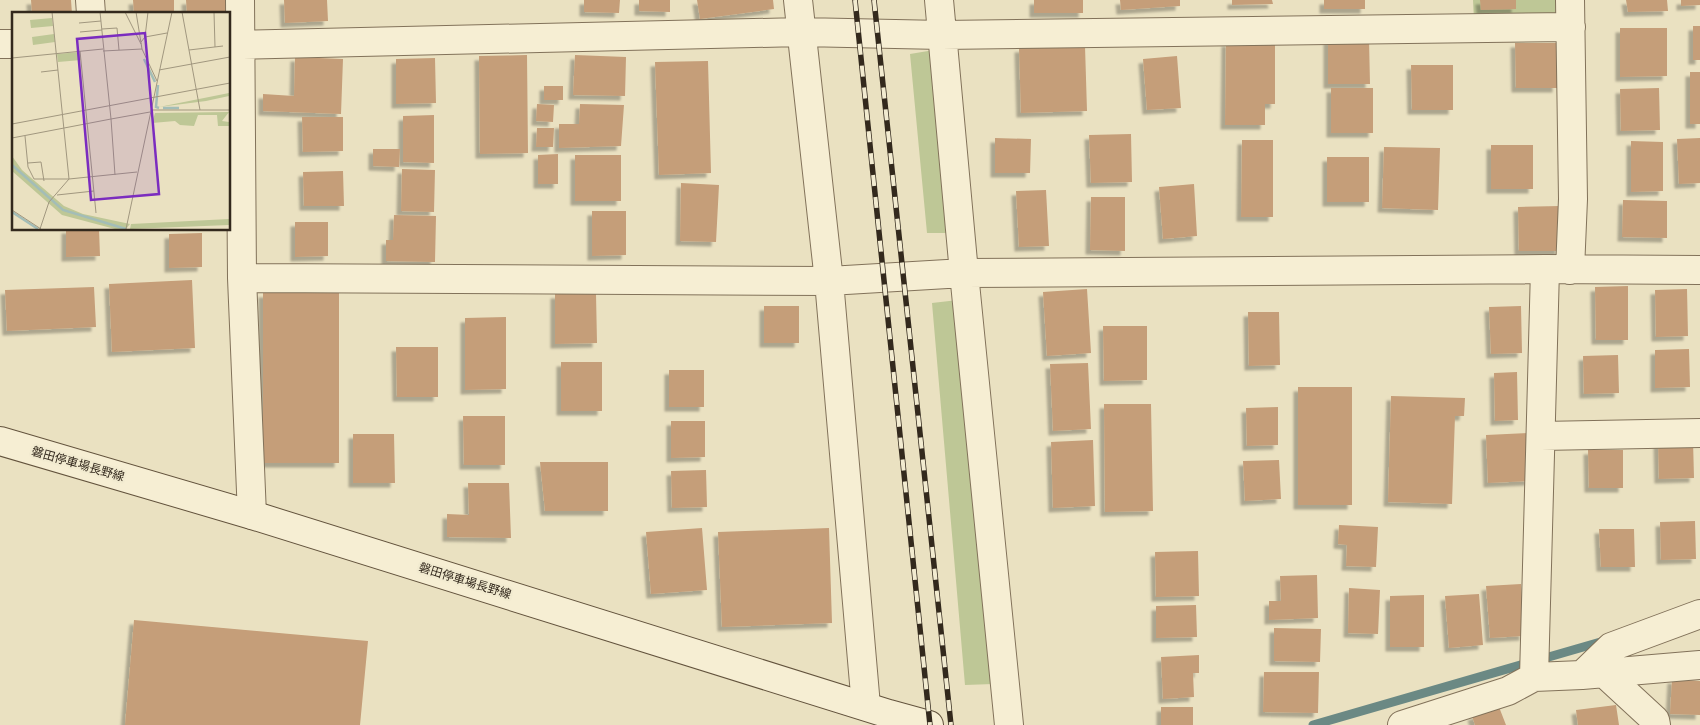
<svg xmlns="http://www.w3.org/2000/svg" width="1700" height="725" font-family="'Libre Baskerville','Noto Sans JP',serif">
	<defs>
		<filter id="shadow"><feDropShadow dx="-4.5" dy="4.5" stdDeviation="1" flood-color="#0004"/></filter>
	</defs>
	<rect width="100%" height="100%" fill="#eae1c1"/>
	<path fill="#bec796" d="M 1473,0 L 1557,0 L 1558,18 L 1474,20 Z
		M 934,50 L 949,233 L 927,233 L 910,54 Z
		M 958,300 L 993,684 L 965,685 L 932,303 Z"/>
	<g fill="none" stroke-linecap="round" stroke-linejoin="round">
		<path stroke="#6b8984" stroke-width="9" d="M 1313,725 L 1604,641"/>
	</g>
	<path fill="#c59e79" filter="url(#shadow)" d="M 31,0 L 71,0 L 72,14 L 32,14 Z
		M 133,0 L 174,0 L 174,14 L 134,14 Z
		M 186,0 L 227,0 L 228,14 L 187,14 Z
		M 284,0 L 327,0 L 328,21 L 285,23 Z
		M 584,0 L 620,0 L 619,13 L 584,12 Z
		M 639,0 L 670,0 L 670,12 L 639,11 Z
		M 697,0 L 773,0 L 774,9 L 700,19 Z
		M 1034,0 L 1083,0 L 1083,13 L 1034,13 Z
		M 1120,0 L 1180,0 L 1180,6 L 1121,10 Z
		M 1232,0 L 1272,0 L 1273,4 L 1232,5 Z
		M 1324,0 L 1365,0 L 1365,9 L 1324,9 Z
		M 1480,0 L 1516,0 L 1516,9 L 1481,10 Z
		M 1626,0 L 1667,0 L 1668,11 L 1628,12 Z
		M 1681,0 L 1700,0 L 1700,5 L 1681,6 Z
		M 1693,26 L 1700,26 L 1700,60 L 1693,60 Z
		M 1620,28 L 1667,28 L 1667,76 L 1620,77 Z
		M 1328,39 L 1369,39 L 1370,84 L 1328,84 Z
		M 1226,42 L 1275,43 L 1275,104 L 1265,104 L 1265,125 L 1225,125 Z
		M 1515,43 L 1557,43 L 1557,88 L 1516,88 Z
		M 1085,46 L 1087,111 L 1021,113 L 1019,48 Z
		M 527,55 L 528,153 L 480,154 L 479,56 Z
		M 575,55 L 626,57 L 625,96 L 573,95 Z
		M 1177,56 L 1181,108 L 1147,110 L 1143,59 Z
		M 295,57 L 343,59 L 341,114 L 263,111 L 263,94 L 294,96 Z
		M 435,58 L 436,103 L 396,104 L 396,59 Z
		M 708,61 L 711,173 L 659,175 L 655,62 Z
		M 1411,65 L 1453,65 L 1453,110 L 1412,110 Z
		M 1690,72 L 1700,72 L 1700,124 L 1690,124 Z
		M 544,86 L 563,86 L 563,100 L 544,100 Z
		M 1331,88 L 1373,88 L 1373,133 L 1331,133 Z
		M 1659,88 L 1660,130 L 1621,131 L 1620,89 Z
		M 537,104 L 554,105 L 553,122 L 536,121 Z
		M 580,104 L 624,105 L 621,146 L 559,148 L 559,124 L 579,124 Z
		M 434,115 L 434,163 L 403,162 L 403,116 Z
		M 302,117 L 343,117 L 343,151 L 303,152 Z
		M 537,128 L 554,128 L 553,147 L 536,147 Z
		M 1131,134 L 1132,182 L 1091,183 L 1089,135 Z
		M 995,138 L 1031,139 L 1030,173 L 995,173 Z
		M 1700,138 L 1700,183 L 1679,184 L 1677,139 Z
		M 1242,140 L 1273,140 L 1273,217 L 1241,217 Z
		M 1631,141 L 1663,142 L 1663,191 L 1631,192 Z
		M 1491,145 L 1533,145 L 1533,189 L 1491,189 Z
		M 1384,147 L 1440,148 L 1438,210 L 1382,208 Z
		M 373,149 L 400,149 L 399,167 L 373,166 Z
		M 558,154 L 558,184 L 538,184 L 538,155 Z
		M 575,155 L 621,155 L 621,201 L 575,201 Z
		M 1327,157 L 1369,157 L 1369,202 L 1327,202 Z
		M 402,169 L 435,170 L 434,212 L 401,211 Z
		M 343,171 L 344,206 L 304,206 L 303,172 Z
		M 681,183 L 719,185 L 716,242 L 680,241 Z
		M 1194,184 L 1197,236 L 1163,239 L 1159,187 Z
		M 1046,190 L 1049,246 L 1019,247 L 1016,191 Z
		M 1091,197 L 1125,197 L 1125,251 L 1090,250 Z
		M 1623,200 L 1667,201 L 1667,238 L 1622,237 Z
		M 1560,206 L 1560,251 L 1519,251 L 1518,207 Z
		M 592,211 L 626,211 L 626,255 L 592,256 Z
		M 394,215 L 436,216 L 435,262 L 386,261 L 386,240 L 393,240 Z
		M 295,222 L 328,222 L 328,256 L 295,257 Z
		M 66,229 L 99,229 L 100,256 L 66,257 Z
		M 202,233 L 202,267 L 169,268 L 169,234 Z
		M 192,280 L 195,348 L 112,352 L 109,284 Z
		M 1628,286 L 1628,340 L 1596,340 L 1595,287 Z
		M 94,287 L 96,327 L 7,331 L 5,290 Z
		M 1087,289 L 1091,353 L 1047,356 L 1043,292 Z
		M 1687,289 L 1688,336 L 1656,337 L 1655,290 Z
		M 263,293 L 339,293 L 339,463 L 263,463 Z
		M 555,294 L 596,294 L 597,343 L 555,344 Z
		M 764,306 L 799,306 L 799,343 L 764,343 Z
		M 1521,306 L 1522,353 L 1491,354 L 1489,307 Z
		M 1248,312 L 1279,312 L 1280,365 L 1249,366 Z
		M 506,317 L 506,389 L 465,390 L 465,318 Z
		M 1103,326 L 1147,326 L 1147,380 L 1104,381 Z
		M 396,347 L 438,347 L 438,397 L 397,397 Z
		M 1689,349 L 1690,387 L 1655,388 L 1655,350 Z
		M 1618,355 L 1619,393 L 1584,394 L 1583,356 Z
		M 561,362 L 602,362 L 602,411 L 561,411 Z
		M 1088,363 L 1091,429 L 1053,431 L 1050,364 Z
		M 669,370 L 704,370 L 704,407 L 669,407 Z
		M 1517,372 L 1518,420 L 1495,421 L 1494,373 Z
		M 1298,387 L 1352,387 L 1352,505 L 1298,505 Z
		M 1391,396 L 1465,398 L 1464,416 L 1455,416 L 1452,504 L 1388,502 Z
		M 1104,404 L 1151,404 L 1153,511 L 1105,512 Z
		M 1278,407 L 1278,445 L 1247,446 L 1246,408 Z
		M 463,416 L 505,416 L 505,465 L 464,465 Z
		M 671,421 L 705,421 L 705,457 L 671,458 Z
		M 1528,433 L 1530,481 L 1488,483 L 1486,435 Z
		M 353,434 L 394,434 L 395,483 L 353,483 Z
		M 1093,440 L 1095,506 L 1053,508 L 1051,442 Z
		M 1693,440 L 1694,478 L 1659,479 L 1658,441 Z
		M 1588,450 L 1623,450 L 1623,488 L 1589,488 Z
		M 1279,460 L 1281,499 L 1245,501 L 1243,461 Z
		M 540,462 L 608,462 L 608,511 L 545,511 Z
		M 706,470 L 707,507 L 672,508 L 671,471 Z
		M 468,483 L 509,483 L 511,538 L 447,537 L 447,514 L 469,515 Z
		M 1695,521 L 1696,559 L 1661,560 L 1660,522 Z
		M 1339,525 L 1378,527 L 1376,567 L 1346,566 L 1347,545 L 1338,544 Z
		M 702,528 L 707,590 L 651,594 L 646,532 Z
		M 829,528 L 832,623 L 722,627 L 718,532 Z
		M 1599,529 L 1634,529 L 1635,567 L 1601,567 Z
		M 1198,551 L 1199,596 L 1156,597 L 1155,552 Z
		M 1317,575 L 1318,618 L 1269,620 L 1269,601 L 1281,601 L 1280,576 Z
		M 1521,584 L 1524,636 L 1490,638 L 1486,586 Z
		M 1349,588 L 1380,590 L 1378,634 L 1348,633 Z
		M 1479,594 L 1483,645 L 1449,648 L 1445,596 Z
		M 1424,595 L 1424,647 L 1390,647 L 1390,596 Z
		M 1196,605 L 1197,637 L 1156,638 L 1156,606 Z
		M 134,620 L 368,641 L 360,725 L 125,725 Z
		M 1274,628 L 1321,629 L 1320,662 L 1274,661 Z
		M 1199,655 L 1199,673 L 1193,673 L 1194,697 L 1163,699 L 1161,657 Z
		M 1264,672 L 1319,672 L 1318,713 L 1263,712 Z
		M 1672,679 L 1700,681 L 1700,715 L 1670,714 Z
		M 1616,705 L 1619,725 L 1578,725 L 1576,710 Z
		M 1161,707 L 1193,707 L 1193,725 L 1161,725 Z
		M 1499,707 L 1506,725 L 1475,725 L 1472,716 Z"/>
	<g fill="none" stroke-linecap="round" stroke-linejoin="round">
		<defs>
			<path id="street" d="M 90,0 L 91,14
				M 240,0 L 242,278 L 252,515
				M 939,0 L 964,273 L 1009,725
				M 1570,0 L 1573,199 L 1570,270
				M 0,44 L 14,44
				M 229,45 L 801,32 L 942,35 L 1571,27
				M 242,278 L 829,281 L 798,0
				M 1541,436 L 1700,433
				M 1604,673 L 1655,720 L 1656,725
				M 1582,675 L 1611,647 L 1700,614
				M 1534,677 L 1545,269
				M 866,706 L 829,281 L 964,273 L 1545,269 L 1700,270
				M 1402,725 L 1508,691 L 1534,677 L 1582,675 L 1700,665"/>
			<path id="secondary" d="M 0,441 L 252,515 L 889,714 L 929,725"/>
		</defs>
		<use href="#street" stroke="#82725a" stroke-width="30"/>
		<use href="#secondary" stroke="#63533d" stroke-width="30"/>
		<use href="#street" stroke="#f6eed3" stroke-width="28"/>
		<use href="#secondary" stroke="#f6eed3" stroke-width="28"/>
		<defs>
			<path id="rail" d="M 855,0 L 930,725
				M 874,0 L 951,725"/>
		</defs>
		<use href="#rail" stroke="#33291d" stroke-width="5.5"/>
		<use href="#rail" stroke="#f2ebd0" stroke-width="4" stroke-dasharray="11" stroke-linecap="butt"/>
	</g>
	<g text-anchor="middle" stroke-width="4.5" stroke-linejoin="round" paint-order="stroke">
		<g font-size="12" fill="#33291d" stroke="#f2ebd0">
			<text transform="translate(78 464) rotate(16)" y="4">磐田停車場長野線</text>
			<text transform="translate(465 581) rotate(17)" y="4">磐田停車場長野線</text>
		</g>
	</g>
	<g transform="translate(12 12)">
		<rect width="218" height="218" fill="#eae1c1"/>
		<path d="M 40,6 L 41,14 L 19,16 L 18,8 ZM 42,22 L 43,30 L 21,33 L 20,25 ZM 68,40 L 69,48 L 46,50 L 45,42 ZM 217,81 L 217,84 L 194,89 L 147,95 ZM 217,100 L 210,109 L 217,110 L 217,114 L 206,114 L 205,103 L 186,103 L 182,114 L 168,113 L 163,109 L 140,111 L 143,101 ZM 0,144 L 10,158 L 52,194 L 71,202 L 118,212 L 114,217 L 103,217 L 50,203 L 0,159 ZM 217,207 L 217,213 L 118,217 L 119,212 Z" fill="#bec796"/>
		<path fill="none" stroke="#a3bdb7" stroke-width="2.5" d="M 132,47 L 143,70M 146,73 L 144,95 L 147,96M 151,96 L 167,96M 0,153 L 51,198 L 114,217M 0,200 L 26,217"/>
		<path fill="none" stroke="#a1977f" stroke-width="1" d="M 88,0 L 99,107 L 138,100M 113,0 L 129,32M 124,0 L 130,37 L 145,69M 170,0 L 188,98M 202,0 L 203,35M 67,11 L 89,9M 90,17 L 105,16 L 107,38M 68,20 L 90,18M 133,25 L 136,0M 129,30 L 133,25 L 155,21M 177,38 L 211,34M 68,39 L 84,201M 91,39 L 130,37M 0,46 L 91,37M 147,58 L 218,45M 29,60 L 46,58M 139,98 L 218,98M 0,112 L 218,71M 13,124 L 16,155 L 22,167 L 57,167 L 125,160M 0,126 L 99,107 L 103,163M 16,151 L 29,150 L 32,169M 45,183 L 82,179M 0,198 L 29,217M 28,217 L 37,190 L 57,167 L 40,0M 114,217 L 160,0"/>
		<path fill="#7b2cbf" fill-opacity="0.15" stroke="#7b2cbf" stroke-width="2.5" d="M 133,21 L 147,182 L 79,188 L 65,27 Z"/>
		<rect width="218" height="218" fill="none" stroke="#33291d" stroke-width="2.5"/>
	</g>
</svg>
